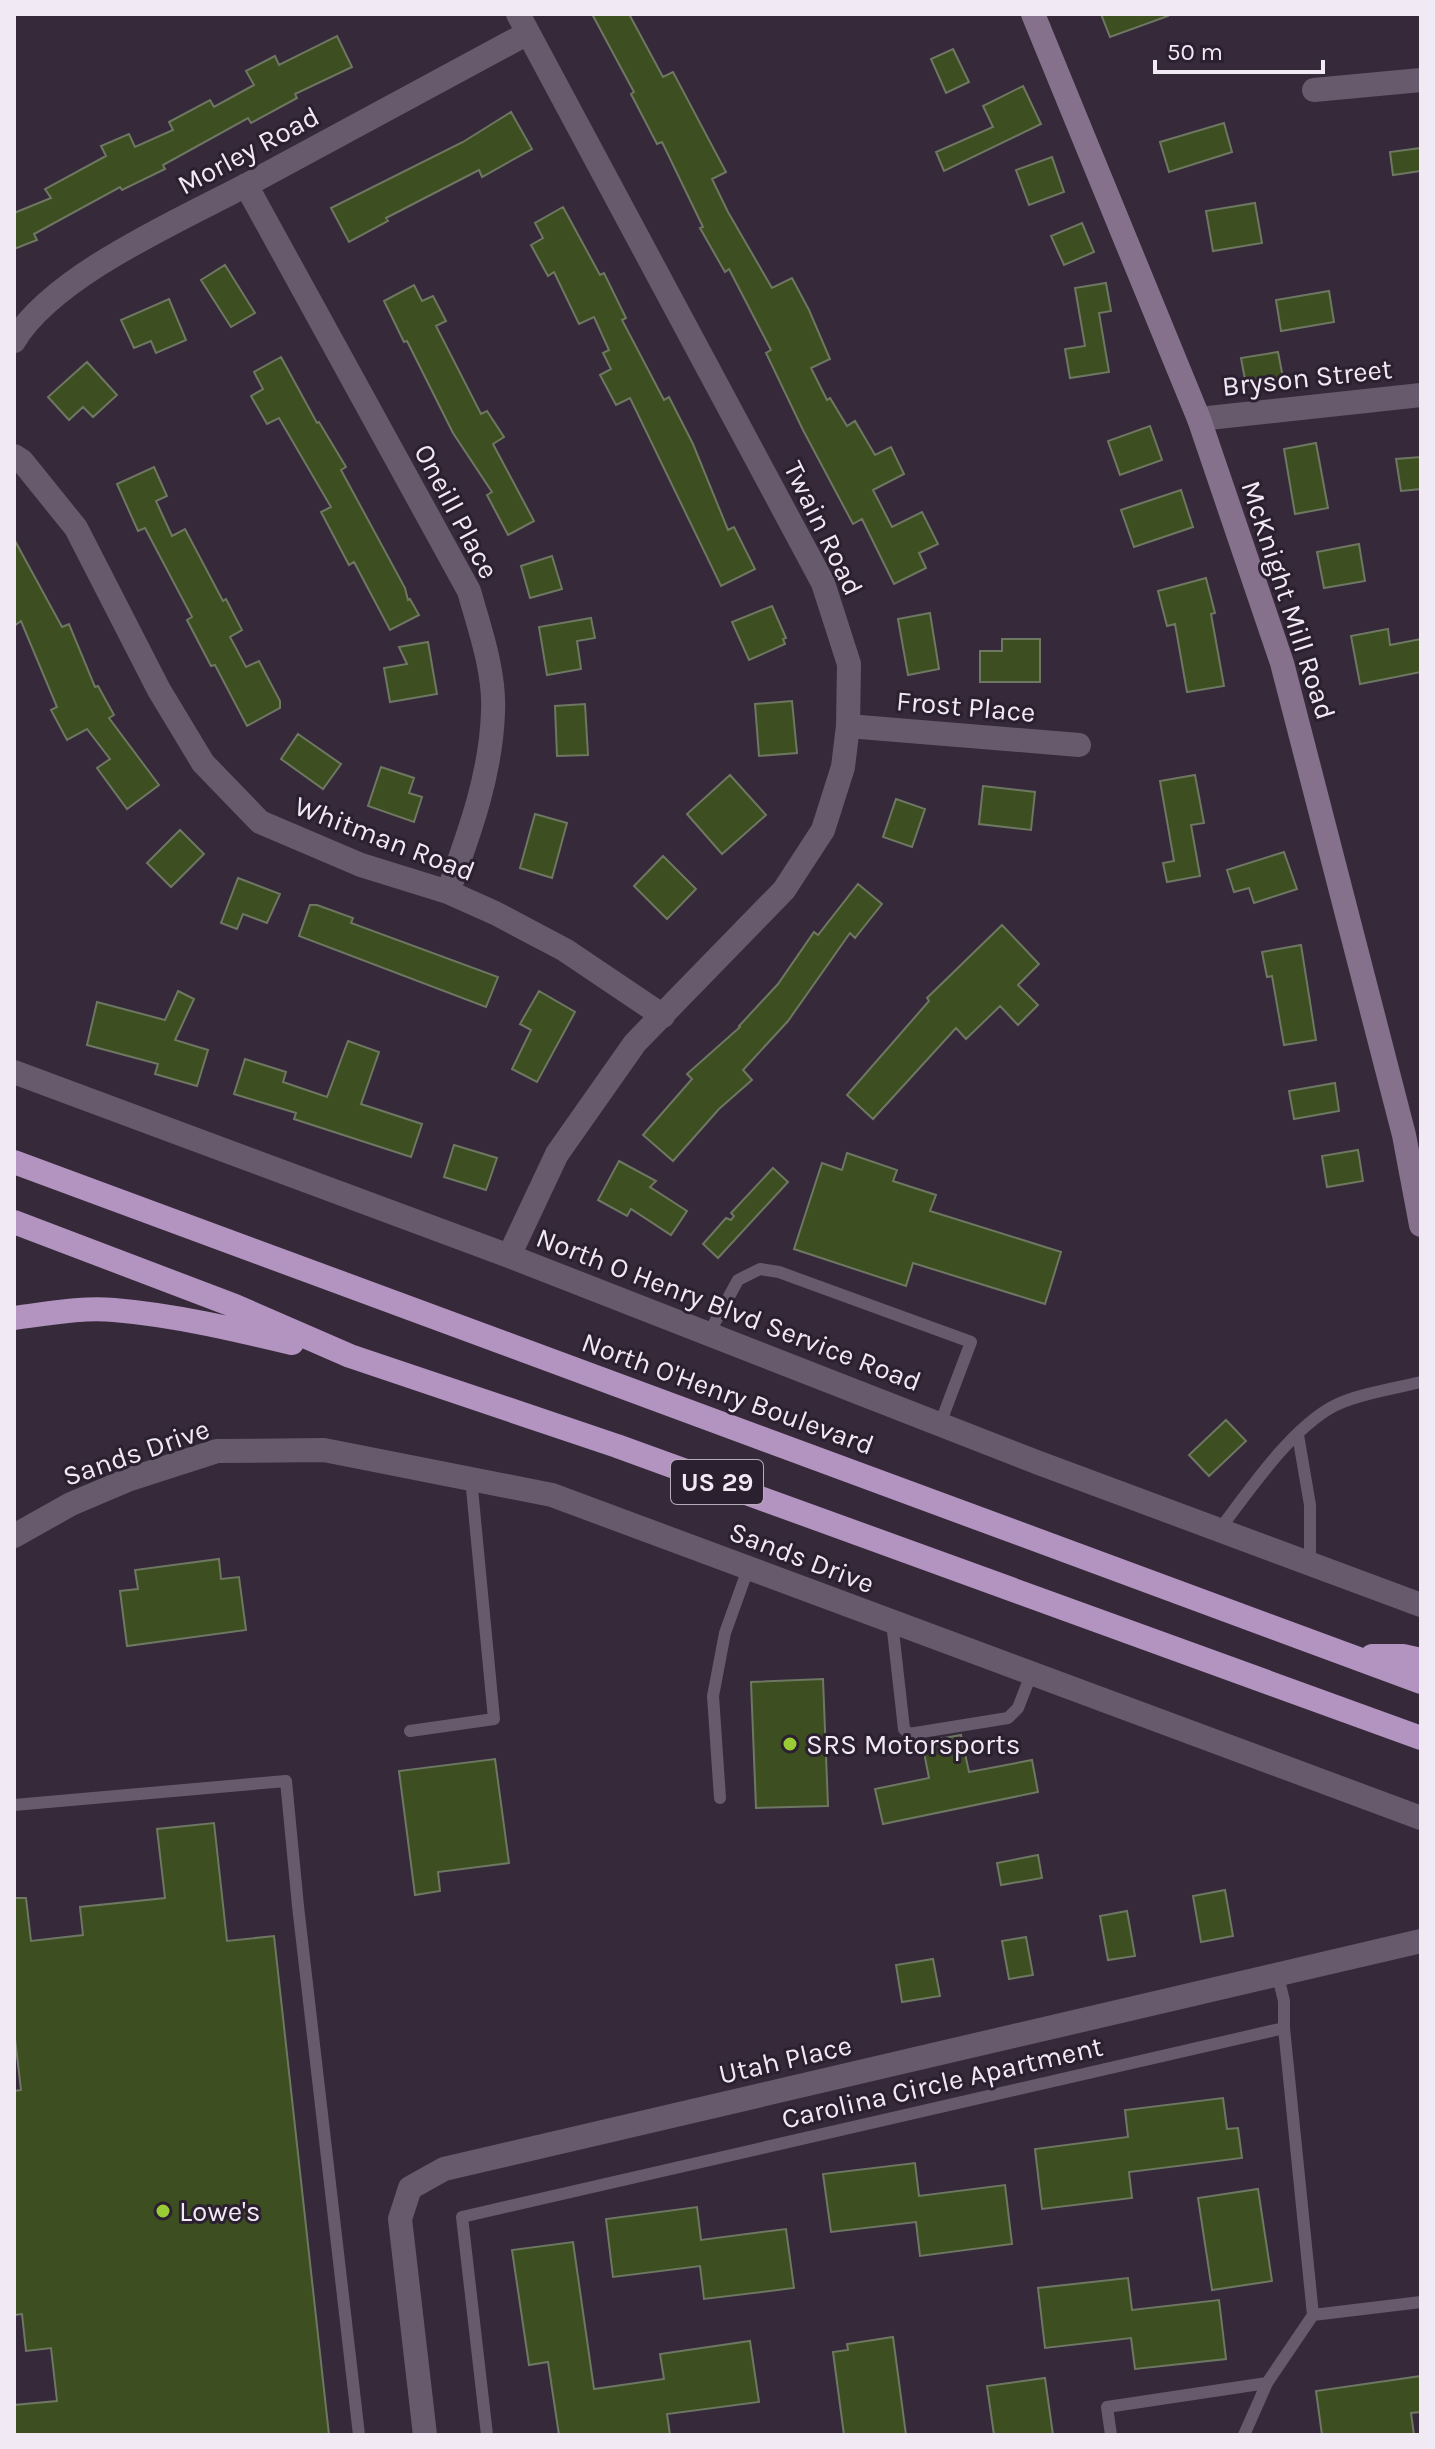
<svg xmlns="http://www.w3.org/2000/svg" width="1435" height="2449" font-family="Karla,sans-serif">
	<rect width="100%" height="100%" fill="#362a3a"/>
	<path fill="#3d4e21" stroke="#6e7762" stroke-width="2" d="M 592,14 L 629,14 L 663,77 L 673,72 L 726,172 L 712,179 L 728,212 L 772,288 L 792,278 L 809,310 L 830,359 L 811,368 L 827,400 L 830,398 L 847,426 L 855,421 L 875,455 L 891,447 L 904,474 L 873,490 L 892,527 L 922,512 L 938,544 L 919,553 L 926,568 L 894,584 L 862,519 L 853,524 L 803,430 L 766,353 L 771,350 L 729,269 L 725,272 L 700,228 L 703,227 L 662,142 L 657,144 L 631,94 L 634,92 Z
		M 1101,14 L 1167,14 L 1168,16 L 1110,37 Z
		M 337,36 L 352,67 L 295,94 L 297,98 L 251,123 L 248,118 L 163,165 L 165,169 L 122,190 L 120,187 L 34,234 L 37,240 L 14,249 L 14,213 L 51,198 L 45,189 L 106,156 L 101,146 L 129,134 L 135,147 L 173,130 L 169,122 L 210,100 L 214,107 L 254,85 L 246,71 L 275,56 L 279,65 Z
		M 953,49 L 969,82 L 946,93 L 931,59 Z
		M 1023,86 L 1041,124 L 944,171 L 936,152 L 993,127 L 983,106 Z
		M 511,112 L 532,149 L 482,177 L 479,170 L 386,218 L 388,221 L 349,242 L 331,208 L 463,142 Z
		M 1224,123 L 1232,152 L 1169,172 L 1160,142 Z
		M 1421,148 L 1421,171 L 1393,175 L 1390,152 Z
		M 1052,157 L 1064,192 L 1029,205 L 1016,170 Z
		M 1255,203 L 1262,243 L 1213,251 L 1206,211 Z
		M 563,207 L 600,275 L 604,273 L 626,318 L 622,320 L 664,400 L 669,397 L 693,444 L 728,530 L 734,527 L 755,569 L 721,586 L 630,398 L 616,405 L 600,375 L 611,369 L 603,353 L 609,350 L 594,317 L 579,324 L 554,272 L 548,276 L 531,245 L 543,238 L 535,223 Z
		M 1082,223 L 1094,252 L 1064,265 L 1051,236 Z
		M 225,265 L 255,313 L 231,327 L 201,280 Z
		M 1106,283 L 1111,311 L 1099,313 L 1109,372 L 1070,378 L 1065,349 L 1085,346 L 1075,288 Z
		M 414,285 L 422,301 L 433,296 L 446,321 L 436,326 L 481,414 L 487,411 L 504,437 L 493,444 L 534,521 L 508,535 L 487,495 L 492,492 L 453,433 L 407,341 L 404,342 L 384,301 Z
		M 1329,291 L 1334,322 L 1281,331 L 1276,300 Z
		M 169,299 L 186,340 L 156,353 L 151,341 L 134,348 L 121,320 Z
		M 1278,352 L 1283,378 L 1246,385 L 1241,358 Z
		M 281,357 L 317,423 L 319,422 L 346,467 L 341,470 L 405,588 L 408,600 L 410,599 L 419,615 L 390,630 L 354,562 L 349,565 L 321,512 L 331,507 L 279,418 L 267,424 L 251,396 L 263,389 L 254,372 Z
		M 87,362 L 117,395 L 93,417 L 83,407 L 69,420 L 48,397 Z
		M 1150,426 L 1162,460 L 1120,475 L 1108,441 Z
		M 1316,443 L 1328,508 L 1295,514 L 1284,449 Z
		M 1421,457 L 1421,489 L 1401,491 L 1396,459 Z
		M 154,467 L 167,496 L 156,501 L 172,536 L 185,529 L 223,601 L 226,599 L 242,630 L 230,637 L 246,667 L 259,661 L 280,701 L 280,708 L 247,726 L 215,665 L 211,666 L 187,620 L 192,617 L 145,528 L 138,531 L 117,484 Z
		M 1181,490 L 1193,527 L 1134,547 L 1121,510 Z
		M 14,539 L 62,627 L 69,624 L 95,687 L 98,686 L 114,715 L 109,718 L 159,785 L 127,809 L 97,768 L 110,759 L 87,729 L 67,740 L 51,710 L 57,707 L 21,621 L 14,626 Z
		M 1359,544 L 1365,581 L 1324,588 L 1317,552 Z
		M 552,556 L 562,589 L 530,598 L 521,566 Z
		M 1206,578 L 1215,613 L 1211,614 L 1224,686 L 1187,692 L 1175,624 L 1167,626 L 1158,591 Z
		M 772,606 L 786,638 L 783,639 L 785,644 L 749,660 L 732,622 Z
		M 930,613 L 939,669 L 908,675 L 898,619 Z
		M 591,618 L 595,638 L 577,641 L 581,669 L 547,675 L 539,627 Z
		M 1388,629 L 1390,645 L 1421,639 L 1421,672 L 1360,684 L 1351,636 Z
		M 1002,639 L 1040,639 L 1040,682 L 980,682 L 980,651 L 1002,651 Z
		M 428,642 L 437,694 L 390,702 L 384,668 L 407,664 L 399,647 Z
		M 792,701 L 797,753 L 759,756 L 755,704 Z
		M 585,704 L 588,755 L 557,756 L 555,706 Z
		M 298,734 L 341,764 L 323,789 L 281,759 Z
		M 381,767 L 414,778 L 409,793 L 422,797 L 414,822 L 368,806 Z
		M 730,775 L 766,815 L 722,854 L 687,814 Z
		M 1195,775 L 1204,823 L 1191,825 L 1200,876 L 1167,882 L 1163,863 L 1174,861 L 1160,781 Z
		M 983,786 L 1035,792 L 1031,830 L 979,824 Z
		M 896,799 L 925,809 L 912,847 L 883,837 Z
		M 535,814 L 567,823 L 552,878 L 520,868 Z
		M 180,830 L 204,854 L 171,887 L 147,863 Z
		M 1284,852 L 1297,889 L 1254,903 L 1249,888 L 1234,892 L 1227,870 Z
		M 663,856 L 696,889 L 667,919 L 634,886 Z
		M 238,878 L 280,894 L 267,923 L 243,914 L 237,929 L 221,923 Z
		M 858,884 L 882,904 L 855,938 L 850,933 L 788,1021 L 743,1070 L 752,1080 L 719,1109 L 673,1161 L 643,1135 L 692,1079 L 687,1074 L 740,1027 L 739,1026 L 778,984 L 814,932 L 818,935 Z
		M 310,905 L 317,905 L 353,918 L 351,923 L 498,977 L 486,1007 L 299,936 Z
		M 1002,925 L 1039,964 L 1018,985 L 1038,1005 L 1018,1025 L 1000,1006 L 966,1039 L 956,1028 L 873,1119 L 847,1095 L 929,1001 L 927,998 Z
		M 1301,945 L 1316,1040 L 1284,1045 L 1272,976 L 1267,977 L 1262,952 Z
		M 178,991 L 194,999 L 175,1040 L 208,1050 L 197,1086 L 155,1074 L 158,1064 L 87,1045 L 97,1002 L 165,1020 Z
		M 539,991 L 575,1012 L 537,1082 L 512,1069 L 531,1030 L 520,1024 Z
		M 348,1041 L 379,1052 L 361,1104 L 422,1124 L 411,1157 L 294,1119 L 296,1113 L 234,1094 L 245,1059 L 286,1072 L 283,1082 L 327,1097 Z
		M 1335,1083 L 1339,1111 L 1294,1119 L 1289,1091 Z
		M 454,1145 L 497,1158 L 486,1190 L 444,1177 Z
		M 1358,1150 L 1363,1181 L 1327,1187 L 1322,1156 Z
		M 847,1153 L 897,1170 L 893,1181 L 936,1195 L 930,1211 L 1061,1252 L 1045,1304 L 913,1263 L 906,1286 L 794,1249 L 822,1163 L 842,1170 Z
		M 619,1161 L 656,1181 L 650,1187 L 687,1211 L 671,1235 L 631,1209 L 627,1216 L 598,1200 Z
		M 773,1168 L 788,1182 L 718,1258 L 703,1244 L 726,1218 L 731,1220 L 734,1216 L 731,1213 Z
		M 1226,1420 L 1246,1441 L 1209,1476 L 1189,1455 Z
		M 219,1559 L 221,1579 L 239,1577 L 246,1630 L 127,1646 L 120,1591 L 138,1589 L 135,1570 Z
		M 823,1679 L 828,1806 L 756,1808 L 751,1682 Z
		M 961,1735 L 969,1772 L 1032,1760 L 1038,1792 L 883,1824 L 875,1789 L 929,1778 L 922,1742 Z
		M 495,1759 L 509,1863 L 438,1872 L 440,1891 L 415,1895 L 399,1771 Z
		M 214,1823 L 227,1941 L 274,1936 L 329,2435 L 14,2435 L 14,2405 L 57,2401 L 51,2348 L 26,2351 L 22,2314 L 14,2315 L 14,2091 L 21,2090 L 14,2030 L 14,1898 L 26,1898 L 31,1941 L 83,1935 L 80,1907 L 165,1898 L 157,1829 Z
		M 1038,1855 L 1042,1878 L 1001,1885 L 997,1863 Z
		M 1225,1890 L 1233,1936 L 1201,1942 L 1193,1896 Z
		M 1127,1911 L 1135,1956 L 1108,1960 L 1100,1916 Z
		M 1026,1937 L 1033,1975 L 1009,1979 L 1002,1941 Z
		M 933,1959 L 940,1996 L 902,2002 L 896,1965 Z
		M 1223,2098 L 1227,2129 L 1238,2128 L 1242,2158 L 1129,2172 L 1132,2198 L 1042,2209 L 1035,2149 L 1128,2137 L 1125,2110 Z
		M 915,2163 L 919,2196 L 1005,2185 L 1012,2244 L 920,2256 L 916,2222 L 831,2232 L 823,2174 Z
		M 1258,2189 L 1272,2281 L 1212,2290 L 1198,2198 Z
		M 697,2207 L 701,2240 L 786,2229 L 794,2288 L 704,2299 L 700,2266 L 613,2277 L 606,2219 Z
		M 573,2242 L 594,2389 L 664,2379 L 660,2354 L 750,2341 L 759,2402 L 667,2414 L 670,2435 L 559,2435 L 548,2362 L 529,2365 L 512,2250 Z
		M 1128,2278 L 1132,2310 L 1219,2300 L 1226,2359 L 1135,2369 L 1131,2338 L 1045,2348 L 1038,2288 Z
		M 893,2337 L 906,2435 L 844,2435 L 833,2352 L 848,2350 L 847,2344 Z
		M 1421,2376 L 1421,2412 L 1411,2413 L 1414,2435 L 1322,2435 L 1316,2391 Z
		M 1045,2378 L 1053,2435 L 994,2435 L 987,2386 Z"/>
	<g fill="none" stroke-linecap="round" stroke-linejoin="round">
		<path stroke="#675a6c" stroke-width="12" d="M 709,1333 L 738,1280 L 760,1269 L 779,1272 L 971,1342 L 940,1424
			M 1298,1435 L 1310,1505 L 1310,1564
			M 1219,1530 C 1249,1491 1289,1431 1332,1407 C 1353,1395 1396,1388 1421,1382
			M 892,1622 L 904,1729 L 909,1734 L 1008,1718 L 1018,1708 L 1032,1672
			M 410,1731 L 494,1719 L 471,1478
			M 720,1798 L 713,1696 L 725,1633 L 748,1569
			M 14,1805 L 286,1781 L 298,1906 L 359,2435
			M 1278,1976 L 1284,2001 L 1284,2028
			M 1313,2315 L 1421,2302
			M 487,2435 L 462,2217 L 1284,2028 L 1313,2315 L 1267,2383 L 1244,2435
			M 1111,2435 L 1107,2407 L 1267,2383"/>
		<path stroke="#675a6c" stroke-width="24" d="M 1314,90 L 1421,80
			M 246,185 L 469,591 C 480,630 495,672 493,712 C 491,775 469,834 448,892
			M 14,341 C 54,274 185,218 254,181 C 346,131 437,82 528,33
			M 1199,419 L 1421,395
			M 14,456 L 22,461 L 76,528 L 159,690 L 203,763 L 260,822 L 361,865 L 448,892 L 495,913 L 565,950 L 663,1016
			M 848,726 L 1079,745
			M 14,1072 L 509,1256 L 1039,1463 L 1421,1605
			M 509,1256 L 557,1154 L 635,1043 L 784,890 L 823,830 L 843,767 L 848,726 L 849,664 L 823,583 L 518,14
			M 14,1536 L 71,1504 L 130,1479 L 217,1451 L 324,1450 L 552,1495 L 1421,1818
			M 425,2435 L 400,2219 L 410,2188 L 444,2169 L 1421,1941"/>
		<path stroke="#86718d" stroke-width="24" d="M 1033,14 L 1199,419 L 1282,663 L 1404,1135 L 1421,1225"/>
		<path stroke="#b393bf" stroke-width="24" d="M 14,1162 L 1421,1682
			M 14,1222 L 235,1306 L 350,1356 L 617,1446 L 1421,1738
			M 14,1318 C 47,1314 80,1307 114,1310 C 174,1315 233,1329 292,1343
			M 1372,1656 L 1403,1656 L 1421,1660"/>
	</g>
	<g fill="#99cb35" stroke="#2b2030" stroke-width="3">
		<circle cx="790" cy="1744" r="8"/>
		<circle cx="163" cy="2211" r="8"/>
	</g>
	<g text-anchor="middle" stroke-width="6" stroke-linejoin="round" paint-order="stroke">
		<rect fill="#2b2030" stroke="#b6adb9" stroke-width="2" x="671" y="1460" width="92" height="44" rx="6"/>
		<g font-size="26" font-weight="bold" fill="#f1e9f4">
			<text x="717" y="1491">US 29</text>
		</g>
		<g font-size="28" fill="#f1e9f4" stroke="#2b2030">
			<text transform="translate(248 150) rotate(-28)" y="10">Morley Road</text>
			<text transform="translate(1307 377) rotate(-6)" y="10">Bryson Street</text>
			<text transform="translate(457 511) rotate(62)" y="10">Oneill Place</text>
			<text transform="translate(824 528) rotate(64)" y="10">Twain Road</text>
			<text transform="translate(1289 600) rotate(72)" y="10">McKnight Mill Road</text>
			<text transform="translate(966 706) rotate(5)" y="10">Frost Place</text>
			<text transform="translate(385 838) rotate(21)" y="10">Whitman Road</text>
			<text transform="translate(729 1309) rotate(21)" y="10">North O Henry Blvd Service Road</text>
			<text transform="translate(728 1393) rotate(20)" y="10">North O'Henry Boulevard</text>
			<text transform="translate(136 1452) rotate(-19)" y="10">Sands Drive</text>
			<text transform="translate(802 1557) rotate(21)" y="10">Sands Drive</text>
			<text transform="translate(785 2059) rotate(-13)" y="10">Utah Place</text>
			<text transform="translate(942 2082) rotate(-13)" y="10">Carolina Circle Apartment</text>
		</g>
		<g font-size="28" fill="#f1e9f4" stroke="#2b2030" text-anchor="start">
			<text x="806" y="1754">SRS Motorsports</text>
			<text x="179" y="2221">Lowe's</text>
		</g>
	</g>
	<rect width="1435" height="2449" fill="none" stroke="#f1e9f4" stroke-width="32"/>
	<path d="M1155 60v12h168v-12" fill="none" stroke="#f1e9f4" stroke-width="4"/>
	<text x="1167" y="60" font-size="24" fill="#f1e9f4" stroke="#2b2030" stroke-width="6" paint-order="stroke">50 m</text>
</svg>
